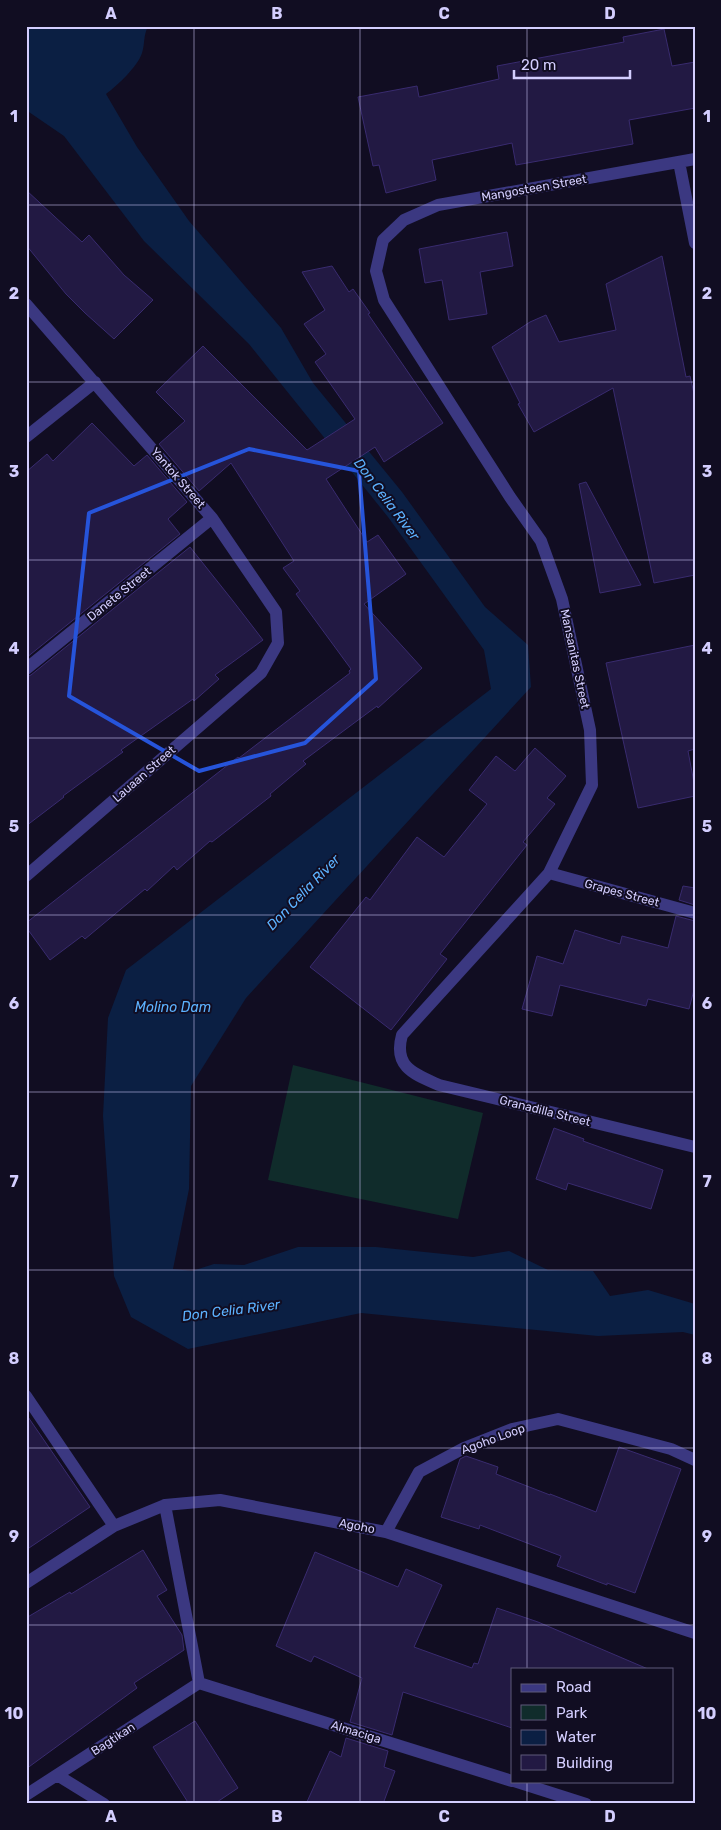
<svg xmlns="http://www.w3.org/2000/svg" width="721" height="1830" font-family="Rubik,sans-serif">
	<rect width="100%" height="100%" fill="#110d22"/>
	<path fill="#102c2b" d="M 293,1065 L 483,1113 L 458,1219 L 268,1180 Z"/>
	<path fill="#0b1f43" d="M 26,26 L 148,26 C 143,37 145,44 142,53 C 138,66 117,86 106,94 L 137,147 L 189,221 L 281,328 L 313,383 L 402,492 L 485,607 L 528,645 L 531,687 L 246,998 L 191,1086 L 189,1189 L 173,1269 L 192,1271 L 214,1264 L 244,1265 L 298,1247 L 376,1247 L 473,1257 L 509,1251 L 548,1270 L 593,1271 L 610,1296 L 648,1290 L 695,1304 L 695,1335 L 683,1332 L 598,1336 L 361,1313 L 188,1349 L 131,1317 L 114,1276 L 103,1116 L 108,1018 L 126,970 L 491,689 L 484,650 L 388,517 L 249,344 L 144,241 L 64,136 L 26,110 Z"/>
	<path fill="#221943" stroke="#392b6f" d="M 664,29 L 672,66 L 695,62 L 695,108 L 629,120 L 633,144 L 516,165 L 512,143 L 432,160 L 436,180 L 386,193 L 379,165 L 373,166 L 358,97 L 417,86 L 419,97 L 499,79 L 497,66 L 624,42 L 623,37 Z
		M 26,190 L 82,242 L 89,235 L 124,275 L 153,300 L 114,339 L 85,313 L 66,294 L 26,245 Z
		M 507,232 L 513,266 L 480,272 L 487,314 L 449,320 L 442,280 L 425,283 L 419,249 Z
		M 662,256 L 686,377 L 690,376 L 695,398 L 695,575 L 654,583 L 613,388 L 534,432 L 518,404 L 520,403 L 492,347 L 530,322 L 546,315 L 559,342 L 616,330 L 606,284 Z
		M 332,266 L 349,292 L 353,289 L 370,313 L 368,314 L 443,423 L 384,462 L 375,447 L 326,479 L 367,542 L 378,535 L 406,574 L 364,604 L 422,668 L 378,708 L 377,706 L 303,761 L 306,764 L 270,794 L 271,796 L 212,842 L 210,841 L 177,870 L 174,866 L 147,891 L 145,889 L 85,939 L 82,936 L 50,960 L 26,927 L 26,923 L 238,757 L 239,758 L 350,673 L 349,671 L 351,669 L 296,594 L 300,591 L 283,568 L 294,561 L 231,463 L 199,491 L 159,444 L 185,421 L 156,392 L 203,346 L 307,450 L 355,419 L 315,362 L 326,354 L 304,324 L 325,310 L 302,272 Z
		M 92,423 L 134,466 L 147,455 L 187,502 L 168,519 L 180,534 L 26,658 L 26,472 L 47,454 L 53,461 Z
		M 586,482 L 641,585 L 600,593 L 579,484 Z
		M 190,547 L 233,601 L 263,640 L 215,675 L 219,679 L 194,701 L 193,699 L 121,750 L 123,752 L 63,796 L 64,797 L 26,826 L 26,677 L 31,675 Z
		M 695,645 L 695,749 L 688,751 L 695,788 L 695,796 L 638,808 L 606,663 Z
		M 535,748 L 566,776 L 547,798 L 555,804 L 523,842 L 527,845 L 440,954 L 447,959 L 391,1030 L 310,967 L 366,897 L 370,900 L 417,837 L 444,857 L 487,804 L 469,790 L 496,756 L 515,771 Z
		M 683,886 L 695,888 L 695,905 L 679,900 Z
		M 676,916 L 695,921 L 695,986 L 689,1009 L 648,999 L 646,1006 L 560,985 L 552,1016 L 522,1009 L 537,956 L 563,964 L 575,930 L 620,944 L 622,936 L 668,948 Z
		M 554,1128 L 584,1139 L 583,1141 L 663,1170 L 651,1209 L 568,1183 L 566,1190 L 536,1179 Z
		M 26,1414 L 90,1507 L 26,1550 Z
		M 619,1447 L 681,1469 L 635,1593 L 607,1583 L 607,1585 L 557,1566 L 561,1556 L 480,1525 L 479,1529 L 441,1517 L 460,1459 L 466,1456 L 498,1467 L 496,1474 L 550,1495 L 550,1494 L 596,1512 Z
		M 143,1550 L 167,1590 L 157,1596 L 182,1635 L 184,1650 L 134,1683 L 137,1688 L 26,1769 L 26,1618 L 70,1592 L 71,1594 Z
		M 315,1552 L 398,1587 L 406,1569 L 442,1585 L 414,1647 L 472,1668 L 474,1663 L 478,1664 L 497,1608 L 538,1622 L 648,1669 L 512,1669 L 512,1728 L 403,1692 L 392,1735 L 350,1722 L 362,1678 L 314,1656 L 311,1662 L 276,1646 Z
		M 195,1721 L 238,1788 L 214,1804 L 189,1804 L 153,1747 Z
		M 346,1738 L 388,1751 L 384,1767 L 395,1771 L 383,1804 L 306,1804 L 330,1751 L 341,1757 Z"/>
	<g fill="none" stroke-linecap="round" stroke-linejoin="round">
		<path stroke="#3b3881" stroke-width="12" d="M 695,159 L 438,205 L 404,220 L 383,240 L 376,271 L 384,300 L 510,497 L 541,541 L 562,599 L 590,730 L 592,785 L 549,873 L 402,1035 C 393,1067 414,1074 439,1085 L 695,1147
			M 679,162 L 695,243
			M 26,304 L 212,518 L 276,612 L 278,643 L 261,673 L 26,876
			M 26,437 L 95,382
			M 26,669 L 212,518
			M 549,873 L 695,913
			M 26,1396 L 114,1526
			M 165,1505 L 199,1683
			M 386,1532 L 419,1472 L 464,1448 L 512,1429 L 558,1419 L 671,1449 L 695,1460
			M 26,1583 L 114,1526 L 165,1505 L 220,1500 L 386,1532 L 695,1633
			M 199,1683 L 512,1781
			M 57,1775 L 104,1804
			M 514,1781 L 586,1804
			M 26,1795 L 199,1683"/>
	</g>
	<path fill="none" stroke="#2654da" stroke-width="4" stroke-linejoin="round" d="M 249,449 L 359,471 L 376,679 L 305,743 L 199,771 L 69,696 L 89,513 Z"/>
	<path fill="none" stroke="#d4ceff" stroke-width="1" stroke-opacity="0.55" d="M 194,26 L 194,1804M 360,26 L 360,1804M 527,26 L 527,1669M 26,205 L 695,205M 26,382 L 695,382M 26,560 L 695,560M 26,738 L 695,738M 26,915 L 695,915M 26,1092 L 695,1092M 26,1270 L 695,1270M 26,1448 L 695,1448M 26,1625 L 695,1625M 527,1781 L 527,1804"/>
	<g text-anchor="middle" stroke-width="4" stroke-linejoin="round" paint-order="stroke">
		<g font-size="12" fill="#d4ceff" stroke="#110d22">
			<text transform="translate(534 188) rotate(-10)" y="4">Mangosteen Street</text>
			<text transform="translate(178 478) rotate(49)" y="4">Yantok Street</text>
			<text transform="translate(119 594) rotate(-39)" y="4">Danete Street</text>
			<text transform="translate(575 659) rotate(78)" y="4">Mansanitas Street</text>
			<text transform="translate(144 774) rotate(-41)" y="4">Lauaan Street</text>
			<text transform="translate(622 893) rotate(15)" y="4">Grapes Street</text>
			<text transform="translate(545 1111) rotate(14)" y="4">Granadilla Street</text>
			<text transform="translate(493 1439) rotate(-20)" y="4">Agoho Loop</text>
			<text transform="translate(357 1526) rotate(11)" y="4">Agoho</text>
			<text transform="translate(356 1732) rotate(17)" y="4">Almaciga</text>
			<text transform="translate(113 1739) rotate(-33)" y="4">Bagtikan</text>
		</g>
		<g font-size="14" font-style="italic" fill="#5cb2ff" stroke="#110d22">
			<text transform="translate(387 499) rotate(53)" y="5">Don Celia River</text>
			<text transform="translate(303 892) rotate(-46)" y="5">Don Celia River</text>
			<text x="173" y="1012">Molino Dam</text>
			<text transform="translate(231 1310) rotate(-7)" y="5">Don Celia River</text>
		</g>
	</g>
	<rect width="721" height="1830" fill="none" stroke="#110d22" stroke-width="55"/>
	<rect x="511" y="1668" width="162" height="115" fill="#110d22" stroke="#5f5a7a"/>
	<rect x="521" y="1684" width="25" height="8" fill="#3b3881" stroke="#5f5a7a"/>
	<text x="556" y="1692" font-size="15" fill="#d4ceff">Road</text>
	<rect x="521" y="1705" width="25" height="15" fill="#102c2b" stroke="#5f5a7a"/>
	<text x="556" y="1718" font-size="15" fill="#d4ceff">Park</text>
	<rect x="521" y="1730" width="25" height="15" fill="#0b1f43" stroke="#5f5a7a"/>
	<text x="556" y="1742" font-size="15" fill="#d4ceff">Water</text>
	<rect x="521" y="1755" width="25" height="15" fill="#221943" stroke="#5f5a7a"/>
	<text x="556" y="1768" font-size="15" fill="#d4ceff">Building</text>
	<path d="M514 70v8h116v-8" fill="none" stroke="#d4ceff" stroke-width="2.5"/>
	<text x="521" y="70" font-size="15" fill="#d4ceff" stroke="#110d22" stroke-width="4" paint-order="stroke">20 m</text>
	<rect x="28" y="28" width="666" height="1774" fill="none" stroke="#d4ceff" stroke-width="2"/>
	<g font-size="16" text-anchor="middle" font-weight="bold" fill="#d4ceff">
		<text x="111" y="19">A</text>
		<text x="277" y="19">B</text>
		<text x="444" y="19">C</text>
		<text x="610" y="19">D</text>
		<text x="14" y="122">1</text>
		<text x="707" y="122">1</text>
		<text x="14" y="299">2</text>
		<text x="707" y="299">2</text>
		<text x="14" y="477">3</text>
		<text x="707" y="477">3</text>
		<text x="14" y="654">4</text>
		<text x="707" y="654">4</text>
		<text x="14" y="832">5</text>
		<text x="707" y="832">5</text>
		<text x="14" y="1009">6</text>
		<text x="707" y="1009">6</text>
		<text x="14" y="1187">7</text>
		<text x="707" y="1187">7</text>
		<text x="14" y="1364">8</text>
		<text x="707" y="1364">8</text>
		<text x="14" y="1542">9</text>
		<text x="707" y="1542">9</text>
		<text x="14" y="1719">10</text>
		<text x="707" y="1719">10</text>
		<text x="111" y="1822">A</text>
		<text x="277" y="1822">B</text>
		<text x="444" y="1822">C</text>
		<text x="610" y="1822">D</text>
	</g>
</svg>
